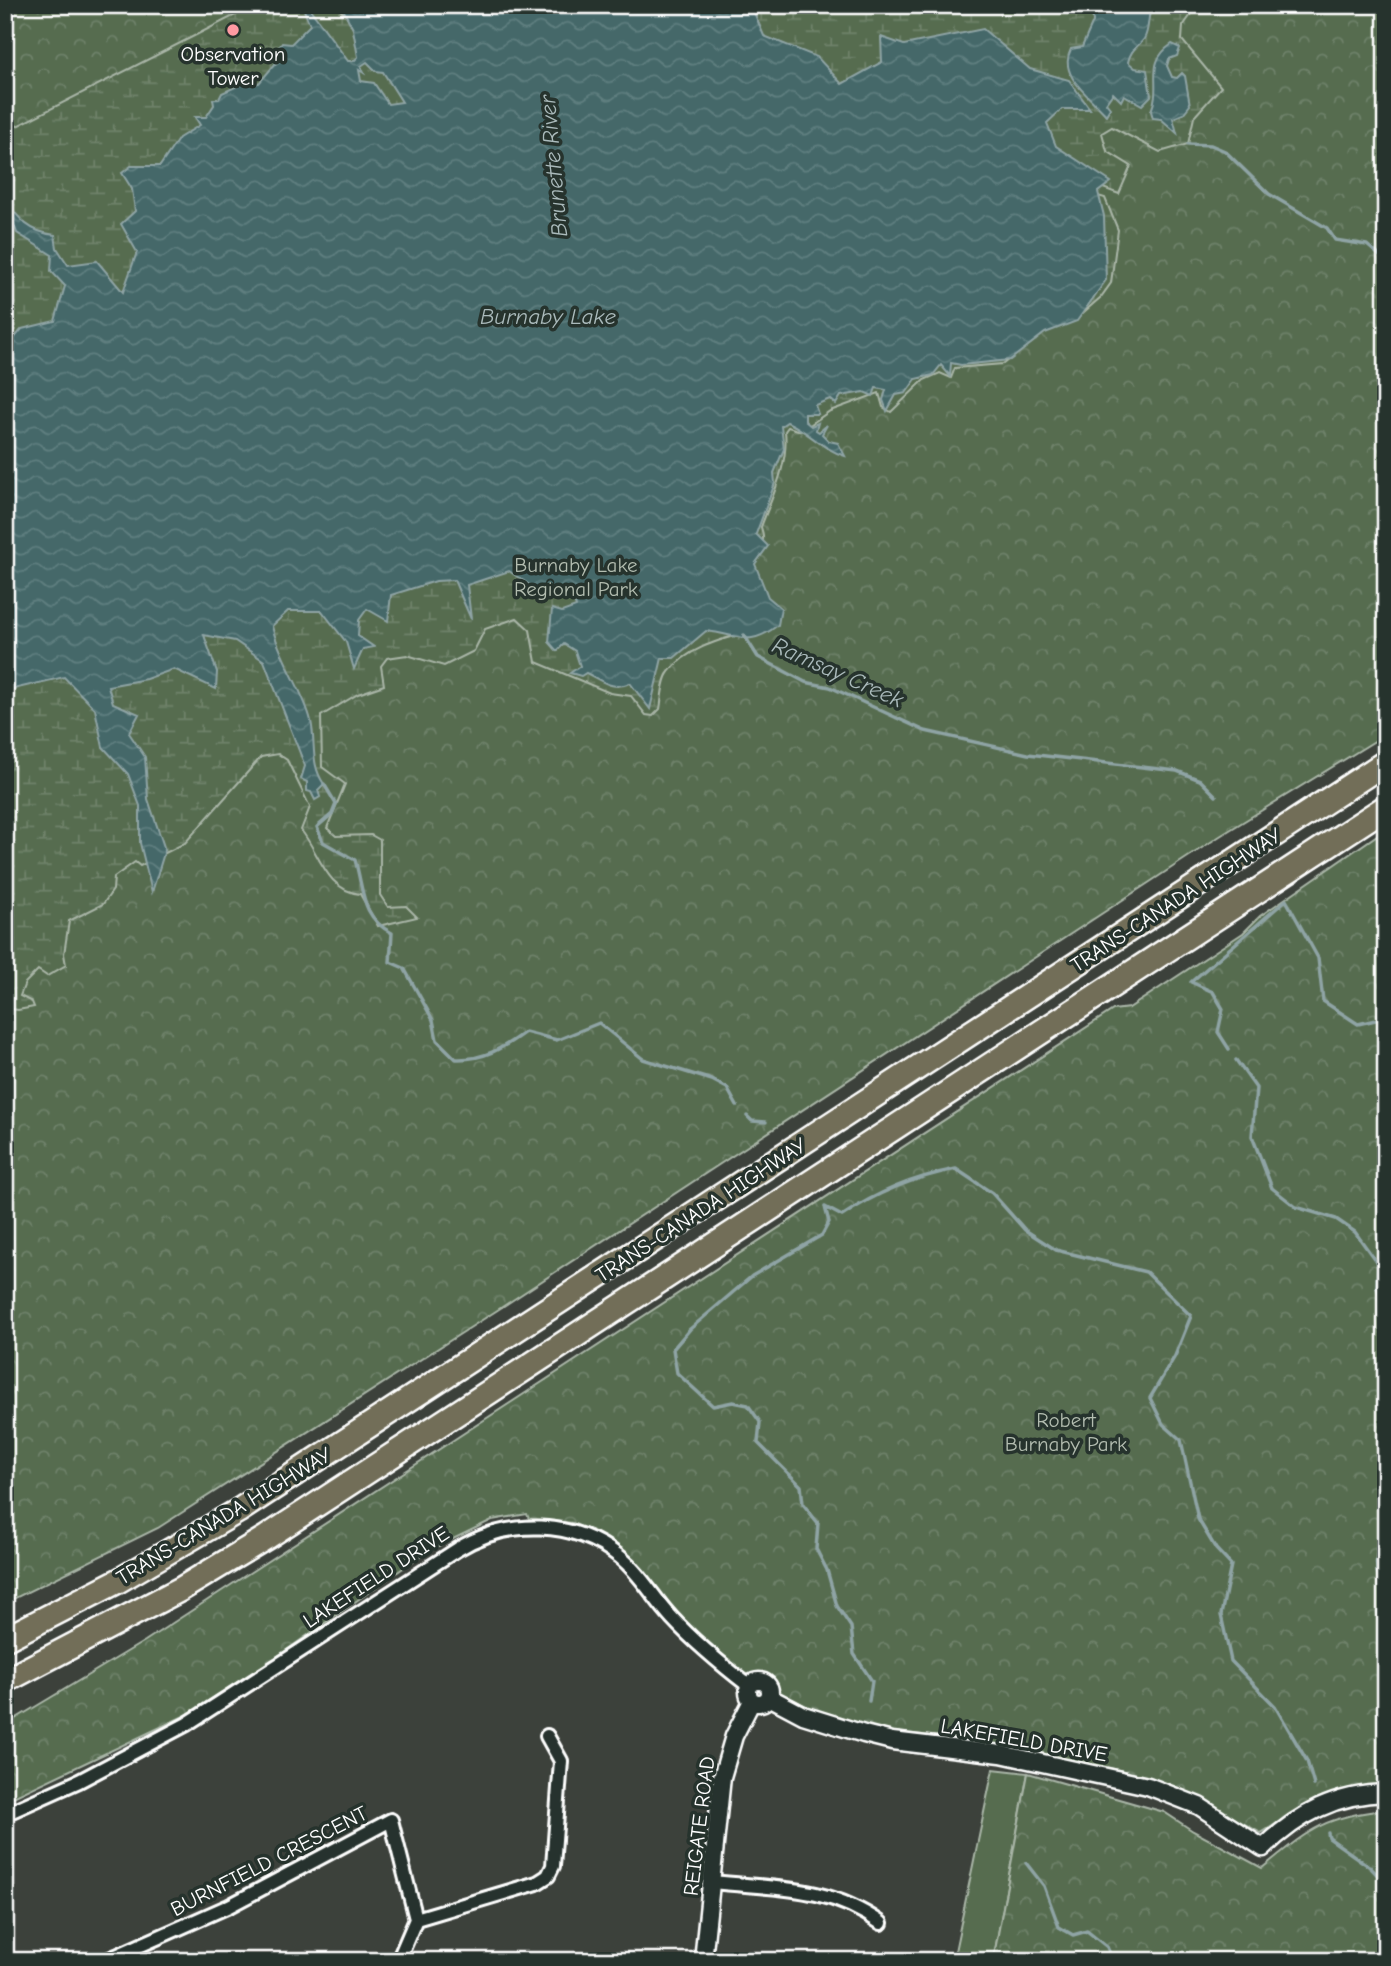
<svg xmlns="http://www.w3.org/2000/svg" width="1391" height="1966" font-family="'Comic Neue',sans-serif">
	<defs>
		<pattern id="forest-crowns" width="20" height="18" patternUnits="userSpaceOnUse" patternTransform="scale(1.75)"><rect width="20" height="18" fill="#566c50"/><path d="M2 6a3 3 0 1 1 6 0M12 15a3 3 0 1 1 6 0" fill="none" stroke="#6f826a"/></pattern>
		<pattern id="wetland-marsh" width="20" height="14" patternUnits="userSpaceOnUse" patternTransform="scale(1.75)"><rect width="20" height="14" fill="#566c50"/><path d="M1 5h8M5 5V1M11 12h8M15 12V8" fill="none" stroke="#6f826a"/></pattern>
		<pattern id="water-waves" width="16" height="10" patternUnits="userSpaceOnUse" patternTransform="scale(1.75)"><rect width="16" height="10" fill="#446869"/><path d="M0 5q4-4 8 0t8 0" fill="none" stroke="#607f80"/></pattern>
	</defs>
	<rect width="100%" height="100%" fill="#3c413b"/>
	<filter id="ink" filterUnits="userSpaceOnUse"><feTurbulence type="fractalNoise" baseFrequency=".0143" numOctaves="2"/><feDisplacementMap in="SourceGraphic" scale="14" xChannelSelector="R" yChannelSelector="G"/><feConvolveMatrix kernelMatrix="1 2 1 2 8 2 1 2 1" color-interpolation-filters="sRGB"/></filter>
	<g filter="url(#ink)">
		<path fill="#566c50" stroke="#aab6a8" stroke-width="2" d="M 993,1769 L 1028,1773 L 993,1961 L 953,1961 Z"/>
		<path fill="url(#forest-crowns)" stroke="#aab6a8" stroke-width="2" d="M 5,5 L 1386,5 L 1386,734 L 1220,836 L 496,1311 L 158,1528 L 5,1603 Z
			M 1386,829 L 1386,1785 L 1354,1788 L 1315,1800 L 1261,1833 L 1196,1797 L 1124,1771 L 969,1740 L 886,1731 L 818,1712 L 777,1692 L 764,1678 L 745,1674 L 725,1659 L 674,1610 L 627,1555 L 610,1542 L 573,1523 L 529,1519 L 527,1514 L 492,1520 L 426,1552 L 278,1656 L 186,1715 L 5,1801 L 5,1725 L 145,1641 L 1113,1010 L 1129,1008 L 1243,933 L 1260,916 Z
			M 1028,1773 L 1164,1812 L 1193,1831 L 1262,1868 C 1309,1830 1323,1816 1386,1810 L 1386,1961 L 993,1961 Z"/>
		<path fill="url(#wetland-marsh)" stroke="#aab6a8" stroke-width="2" d="M 255,5 L 334,5 L 348,17 L 403,98 L 407,125 L 5,420 L 5,132 Z
			M 611,5 L 1198,5 L 1183,26 L 1182,40 L 1221,87 L 1194,117 L 1188,144 L 1160,152 L 1112,127 L 1102,133 L 1107,151 L 1131,166 L 1119,194 Z
			M 1088,193 L 1105,198 L 1118,230 L 1111,283 L 1101,297 L 1076,319 L 1041,333 L 1003,364 L 955,368 L 951,378 L 940,373 L 924,380 L 891,412 L 883,407 L 879,393 L 830,411 L 801,431 L 788,427 L 785,431 C 789,464 772,497 761,527 C 768,547 756,550 752,568 C 748,581 756,614 757,629 C 728,638 688,646 669,672 C 662,680 662,699 660,709 L 653,716 L 646,715 L 631,696 L 610,693 L 536,662 L 530,630 L 517,618 L 485,629 L 474,651 L 444,666 L 407,655 L 387,658 L 381,666 L 384,685 L 358,694 L 321,716 L 322,767 L 345,784 L 327,828 L 336,836 L 371,835 L 380,840 L 380,895 L 388,907 L 406,906 L 417,917 L 378,926 L 360,894 C 326,890 320,854 301,830 L 310,807 L 287,760 L 278,754 L 261,757 L 185,843 L 140,866 L 135,862 L 114,877 L 113,890 L 103,904 L 69,921 L 64,954 L 66,965 L 47,976 L 38,970 L 25,983 L 20,996 L 32,1002 L 34,1007 L 18,1010 L 5,1008 L 5,662 Z"/>
		<path fill="url(#water-waves)" stroke="#8fa4a5" stroke-width="2" fill-rule="evenodd" d="M 302,5 L 307,5 L 348,61 L 354,61 L 358,57 L 353,29 L 341,5 L 499,5 L 509,10 L 515,5 L 751,5 L 764,36 L 817,57 L 842,84 L 882,62 L 881,37 L 904,45 L 983,29 L 1030,69 L 1069,80 L 1090,109 L 1062,109 L 1047,123 L 1056,146 L 1111,182 L 1098,192 L 1104,216 L 1106,280 L 1077,321 L 1045,333 L 1010,360 L 961,365 L 951,363 L 950,376 L 941,365 L 933,375 L 916,379 L 906,393 L 896,395 L 887,411 L 883,400 L 886,390 L 876,388 L 873,396 L 864,392 L 841,396 L 836,404 L 830,399 L 815,405 L 818,414 L 805,414 L 805,421 L 811,426 L 818,423 L 816,430 L 819,432 L 827,425 L 822,434 L 829,441 L 838,443 L 845,456 C 823,450 808,431 787,422 L 781,426 L 784,449 L 774,473 L 775,483 L 756,534 L 768,546 L 755,564 L 768,597 L 781,608 L 778,625 C 749,648 740,635 706,631 L 674,658 L 662,658 L 650,709 L 630,683 C 612,691 603,681 586,673 L 581,676 L 570,673 L 580,666 L 575,651 L 564,644 L 557,651 L 549,642 L 552,609 L 562,612 L 576,607 L 569,588 L 553,595 L 537,590 L 509,571 L 467,585 L 471,619 L 454,580 L 436,581 L 391,595 L 388,621 L 367,609 L 359,620 L 358,636 L 374,647 L 363,649 L 354,669 L 346,642 L 322,611 L 288,611 L 272,626 C 280,660 304,691 311,721 C 316,744 310,764 324,784 L 318,790 L 320,797 L 315,800 L 311,792 L 307,791 L 307,782 L 301,779 L 305,766 L 264,661 L 235,641 L 204,635 L 217,672 L 216,689 L 174,669 L 146,679 L 108,686 L 113,703 L 139,714 L 129,733 L 145,757 L 148,799 L 165,850 L 152,892 L 140,843 L 140,806 L 128,774 L 103,747 L 95,709 L 64,677 L 5,691 L 5,349 L 22,329 L 55,321 L 65,286 L 51,271 L 52,255 L 17,233 L 5,200 C 20,220 29,232 55,235 L 57,248 L 68,265 L 97,261 L 123,292 L 137,252 L 121,224 L 135,211 L 132,189 L 122,173 L 131,166 L 160,166 L 179,138 L 200,125 L 195,117 L 206,117 L 214,105 L 213,99 L 219,99 L 222,93 L 242,84 L 259,83 L 276,63 L 274,54 L 282,43 L 291,44 L 310,25 ZM 367,62 L 376,71 L 383,72 L 402,102 L 388,104 L 374,83 L 361,81 L 359,70 L 364,73 L 361,66 Z
			M 1092,5 L 1152,5 C 1147,16 1150,29 1144,39 C 1137,48 1131,49 1128,62 L 1135,68 L 1147,70 L 1151,96 L 1142,105 L 1124,95 L 1121,101 L 1113,93 L 1106,103 L 1110,108 L 1106,115 C 1091,97 1057,76 1071,49 L 1082,47 L 1093,22 Z
			M 1172,44 L 1180,48 L 1177,56 L 1169,59 L 1167,66 L 1172,77 L 1177,78 L 1182,73 L 1185,76 L 1190,105 L 1183,114 L 1173,118 L 1177,133 L 1161,119 L 1153,118 L 1151,111 C 1163,83 1143,64 1172,44 Z"/>
		<g fill="none" stroke-linecap="round" stroke-linejoin="round">
			<path stroke="#8fa4a5" stroke-width="3.5" d="M 1188,144 L 1211,145 L 1225,151 L 1269,194 L 1327,228 L 1335,240 L 1367,245 L 1386,261
				M 744,635 L 758,657 L 805,682 L 830,687 L 925,731 L 1028,754 L 1177,771 L 1200,780 L 1216,796
				M 324,784 L 336,804 L 332,814 L 317,827 L 323,842 L 355,860 C 364,889 360,917 392,933 L 390,962 L 404,968 L 433,1020 L 437,1040 L 456,1059 C 484,1060 503,1048 525,1032 L 557,1040 L 599,1023 L 643,1059 L 712,1080 L 727,1088 L 737,1106
				M 1386,1047 L 1380,1106 L 1386,1126
				M 1229,1049 L 1218,1032 L 1223,1009 L 1213,992 L 1191,982 L 1286,900 L 1318,958 L 1323,1001 L 1358,1024 L 1380,1019 L 1386,1023
				M 1236,1060 L 1256,1088 L 1252,1136 L 1272,1188 L 1296,1207 L 1336,1219 L 1355,1232 L 1378,1264 L 1377,1287 L 1386,1312
				M 747,1116 L 752,1121 L 766,1122
				M 825,1207 L 842,1216 C 877,1192 914,1177 956,1169 L 992,1193 L 1025,1230 L 1056,1250 L 1146,1272 L 1191,1316 L 1175,1356 L 1150,1398 L 1163,1424 L 1181,1440 L 1198,1519 L 1216,1549 L 1231,1565 L 1221,1615 L 1231,1661 L 1275,1706 L 1307,1761 L 1314,1785
				M 825,1207 L 829,1222 L 822,1235 L 752,1276 L 690,1329 L 673,1349 L 677,1373 L 713,1406 L 733,1402 L 748,1405 L 760,1422 L 758,1443 L 801,1486 L 803,1504 L 818,1523 L 816,1549 L 827,1570 L 837,1606 L 851,1627 L 854,1654 L 872,1681 L 869,1701
				M 1386,1524 C 1376,1553 1371,1568 1386,1595
				M 1328,1833 L 1329,1838 L 1370,1867 L 1386,1884
				M 1026,1863 L 1044,1886 L 1059,1927 L 1073,1935 L 1087,1931 L 1107,1947 L 1113,1961"/>
			<defs>
				<path id="minor" d="M 5,1814 L 79,1781 L 187,1724 L 458,1549 C 508,1519 573,1519 620,1557 C 641,1574 654,1599 672,1618 C 696,1644 722,1665 749,1686
					M 713,1882 C 777,1889 827,1885 881,1923
					M 416,1919 L 537,1883 L 548,1876 L 553,1866 L 561,1761 L 547,1736
					M 105,1961 L 229,1906 L 391,1820 L 416,1919 L 398,1961"/>
				<path id="tertiary" d="M748 1692a11 11 0 1 1 22 0a11 11 0 1 1-22 0Z
					M 769,1697 L 803,1715 L 864,1734 L 892,1741 L 1001,1754 L 1148,1786 L 1199,1806 L 1263,1848 C 1298,1814 1336,1794 1386,1793
					M 703,1961 L 722,1777 L 734,1736 L 752,1701"/>
				<path id="motorway" d="M 5,1639 L 118,1581 L 238,1511 L 1386,762
					M 5,1681 L 181,1589 L 267,1537 L 1386,807"/>
			</defs>
			<use href="#minor" stroke="#fff" stroke-width="18"/>
			<use href="#tertiary" stroke="#fff" stroke-width="21"/>
			<use href="#motorway" stroke="#fff" stroke-width="28"/>
			<use href="#minor" stroke="#26332d" stroke-width="12"/>
			<use href="#tertiary" stroke="#26332d" stroke-width="16"/>
			<use href="#motorway" stroke="#726e59" stroke-width="23"/>
		</g>
	</g>
	<circle fill="#ff9aa2" stroke="#26332d" stroke-width="2.5" cx="233" cy="30" r="7"/>
	<g text-anchor="middle" stroke-width="7" stroke-linejoin="round" paint-order="stroke">
		<g font-size="21" fill="#fff" stroke="#26332d">
			<text x="233" y="61">Observation<tspan x="233" dy="24">Tower</tspan></text>
		</g>
		<g font-size="21" fill="#b3bdb0" stroke="#26332d">
			<text x="576" y="572">Burnaby Lake<tspan x="576" dy="24">Regional Park</tspan></text>
			<text x="1066" y="1427">Robert<tspan x="1066" dy="24">Burnaby Park</tspan></text>
		</g>
		<g font-size="21" fill="#fff" stroke="#26332d">
			<text transform="translate(1176 900) rotate(-33)" y="7">TRANS-CANADA HIGHWAY</text>
			<text transform="translate(701 1210) rotate(-33)" y="7">TRANS-CANADA HIGHWAY</text>
			<text transform="translate(224 1516) rotate(-31)" y="7">TRANS-CANADA HIGHWAY</text>
			<text transform="translate(376 1577) rotate(-33)" y="7">LAKEFIELD DRIVE</text>
			<text transform="translate(1024 1740) rotate(10)" y="7">LAKEFIELD DRIVE</text>
			<text transform="translate(699 1826) rotate(-83)" y="7">REIGATE ROAD</text>
			<text transform="translate(269 1861) rotate(-27)" y="7">BURNFIELD CRESCENT</text>
		</g>
		<g font-size="23" font-style="italic" fill="#abbbbc" stroke="#26332d">
			<text transform="translate(553 166) rotate(-95)" y="8">Brunette River</text>
			<text x="548" y="324">Burnaby Lake</text>
			<text transform="translate(838 672) rotate(24)" y="8">Ramsay Creek</text>
		</g>
	</g>
	<rect width="1391" height="1966" fill="none" stroke="#26332d" stroke-width="28"/>
	<rect x="14" y="14" width="1363" height="1938" fill="none" stroke="#fff" stroke-width="2.5" filter="url(#ink)"/>
</svg>
